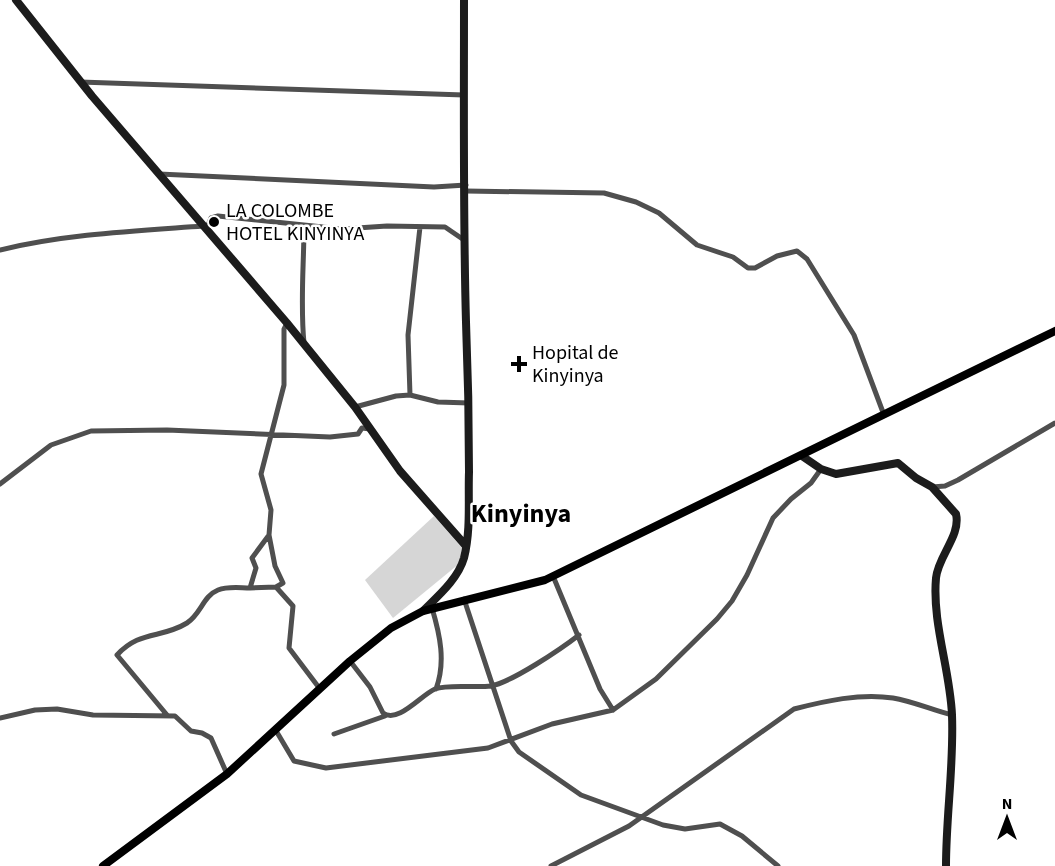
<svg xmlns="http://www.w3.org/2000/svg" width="1055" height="866" font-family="'Source Sans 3',sans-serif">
	<rect width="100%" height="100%" fill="#fff"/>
	<path fill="#d6d6d6" d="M 434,516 L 462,548 L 460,563 L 393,618 L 365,580 Z"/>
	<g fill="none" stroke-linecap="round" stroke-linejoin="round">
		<path stroke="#4f4f4f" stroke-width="5" d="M 80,82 L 464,95
			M 159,174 L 434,187 L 466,185
			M 466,191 L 604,193 L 636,202 L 659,213 L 697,245 L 733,257 L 748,268 L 755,268 L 777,256 L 797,251 L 807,259 L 854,335 L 884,415
			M 206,230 L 211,218 L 218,216 L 342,229 L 387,226 L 445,227 L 464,240
			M 0,250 C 66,234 135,231 203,226
			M 304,343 C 300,303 304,265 304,225
			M 410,395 L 408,335 L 420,227
			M 355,407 L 396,396 L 410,395 L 438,402 L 469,403
			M 0,484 L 51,445 L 91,431 L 167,430 L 330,437 L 358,434 L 362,428 L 370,429
			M 932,487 L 945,486 L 958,480 L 1055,423
			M 553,576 L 600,689 L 613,710
			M 276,587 L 293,606 L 289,648 L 320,689
			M 250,588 L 276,587 L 283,583 L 275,566 L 269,535
			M 464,599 L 511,741 L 519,752 L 581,795 L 663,825 L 685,829 L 720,824 L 742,836 L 778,866
			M 432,608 C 440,635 446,662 436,689
			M 350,661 L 370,687 L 383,713 C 398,724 421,695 435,689 C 448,684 475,688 491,686 C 512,682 561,649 579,635
			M 167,715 L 117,655 C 140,630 161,639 187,623 C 201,614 203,596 218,590 C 228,586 240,588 250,588 L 256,568 L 252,558 L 269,535 L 271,510 L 261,474 L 284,385 L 284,329 L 287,323
			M 0,718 L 35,710 L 57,709 L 93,715 L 175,716 L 191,731 L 202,733 L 211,738 L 227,774
			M 275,729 L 294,761 L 326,768 L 488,748 L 552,724 L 613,710 L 656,679 L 717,619 L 732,601 L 747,575 L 773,518 L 791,499 L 811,483 L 821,469
			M 334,734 L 385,716
			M 551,866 L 629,826 L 794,709 C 825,701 860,693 893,698 C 912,701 932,710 952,715"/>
		<path stroke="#1c1c1c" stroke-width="8" d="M 16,0 L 92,96 L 287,323 L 355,407 L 400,471 L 466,546
			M 802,456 L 821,469 L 836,474 L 898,463 L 916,478 L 932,487 L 956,514 C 961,536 938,556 936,578 C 932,623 950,669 952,715 C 954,765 946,816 946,866
			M 423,611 C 438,596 458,579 464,558 C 471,530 468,500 469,472 C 469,422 468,372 466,322 C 463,215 464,107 464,0"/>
		<path stroke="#000" stroke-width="8" d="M 103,866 L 227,774 L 350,661 L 391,628 L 423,611 L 545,580 L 1055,331"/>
	</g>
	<g fill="#000" stroke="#fff" stroke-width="2">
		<circle cx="214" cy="222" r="6"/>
		<path d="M516 355h6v6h6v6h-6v6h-6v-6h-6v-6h6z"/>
	</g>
	<g text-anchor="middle" stroke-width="5" stroke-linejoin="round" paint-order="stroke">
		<g font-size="20" fill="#000" stroke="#fff" text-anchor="start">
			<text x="226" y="217">LA COLOMBE<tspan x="226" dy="23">HOTEL KINYINYA</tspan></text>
			<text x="532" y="359">Hopital de<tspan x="532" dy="23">Kinyinya</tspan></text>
		</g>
		<g font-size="26" font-weight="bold" fill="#000" stroke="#fff">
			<text x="521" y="522">Kinyinya</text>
		</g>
	</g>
	<g transform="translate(1007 818)" stroke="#ffffff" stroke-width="4.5" paint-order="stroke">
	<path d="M0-4.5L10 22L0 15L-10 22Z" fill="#000000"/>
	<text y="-9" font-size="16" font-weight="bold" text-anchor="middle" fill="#000000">N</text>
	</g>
</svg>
